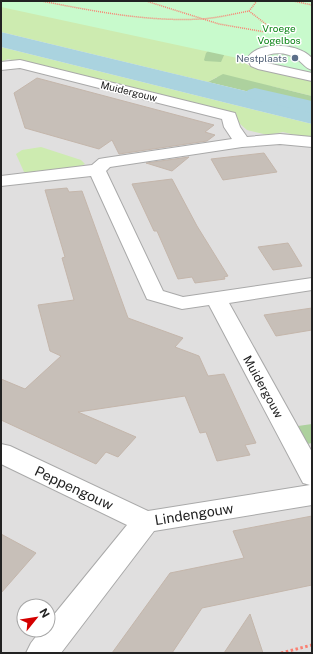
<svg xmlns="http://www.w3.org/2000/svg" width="313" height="654" font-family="'Public Sans',sans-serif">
	<rect width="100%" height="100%" fill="#f2efe9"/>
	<path fill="#e0dfdf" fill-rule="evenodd" d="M 1,48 L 312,131 L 312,653 L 1,653 ZM 24,606 L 48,606 L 48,630 L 24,630 Z"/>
	<path fill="#cdebb0" d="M 1,1 L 44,1 L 225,53 L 242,55 L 241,61 L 252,67 L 312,81 L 312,96 L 275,87 L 217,77 L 208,82 L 1,32 Z
		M 1,47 L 312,124 L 312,139 L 283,132 L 268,135 L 247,130 L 232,117 L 8,59 L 1,62 Z
		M 41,147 L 81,160 L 85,164 C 67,173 44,173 24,172 L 16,154 L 22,150 Z"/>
	<path fill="#add19e" d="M 215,44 L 225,53 L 221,62 L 205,61 L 204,60 L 206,53 Z
		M 223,74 L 312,96 L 312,107 L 208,82 Z
		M 312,424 L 312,443 L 307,444 L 298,426 Z"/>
	<path fill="#c8facc" d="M 1,1 L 312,1 L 312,74 L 1,7 Z"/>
	<path fill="#aad3df" d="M 1,32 L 312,107 L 312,124 L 1,47 Z"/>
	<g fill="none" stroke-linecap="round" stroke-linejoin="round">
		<path fill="#aad3df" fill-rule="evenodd" d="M 255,88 L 312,101 L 312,113 L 248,98 L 245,94 L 248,90 Z"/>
	</g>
	<path fill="#c7bfb8" stroke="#c4b6ab" d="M 37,78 L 214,125 L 205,132 L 215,135 L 207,141 L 119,154 L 112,140 L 99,149 L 25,128 L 14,93 Z
		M 264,153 L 277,172 L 223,180 L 211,159 Z
		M 189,157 L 172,171 L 146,163 Z
		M 172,179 L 197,226 L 228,276 L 224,277 L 225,279 L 195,283 L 192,277 L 178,279 L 157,231 L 154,231 L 132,184 Z
		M 67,188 L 69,192 L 82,191 L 128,318 L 183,338 L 175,347 L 199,356 L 208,376 L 224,374 L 256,443 L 245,445 L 250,455 L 217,461 L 206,432 L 200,433 L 185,396 L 78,412 L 136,437 L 118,457 L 106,452 L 96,464 L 1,420 L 1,379 L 25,389 L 61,356 L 50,351 L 38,305 L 74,300 L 62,258 L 65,257 L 45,190 Z
		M 288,243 L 302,266 L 273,270 L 258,247 Z
		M 312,308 L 312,330 L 276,336 L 264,315 Z
		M 312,516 L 312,585 L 202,608 L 172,653 L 112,653 L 170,573 L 244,558 L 233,531 Z
		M 1,534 L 36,553 L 1,593 Z
		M 250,614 L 263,653 L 224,653 Z"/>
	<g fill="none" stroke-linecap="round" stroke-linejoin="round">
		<defs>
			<path id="minor" d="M 270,46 C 284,45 301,47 312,58 L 312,70 C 305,68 303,63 297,59 C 287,52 271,51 261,59 L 267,63 L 312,73 L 312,81 L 258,69 L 251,66 L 247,58 C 253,50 260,48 270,46 Z
				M 20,60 L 235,113 L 240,127 L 247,137 L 280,134 L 312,137 L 312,147 L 280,144 L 242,147 L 110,167 L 106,171 L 163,291 L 183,297 L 312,278 L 312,290 L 229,303 L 312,452 L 312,505 L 154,531 L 61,653 L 26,653 L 31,643 L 41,630 L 48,630 L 48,622 L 127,525 L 1,464 L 1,444 L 10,446 L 148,511 L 310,485 L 303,483 L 209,305 L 182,309 L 147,299 L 91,176 L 1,186 L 1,176 L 92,165 L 99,159 L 105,158 L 232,139 L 224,127 L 222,119 L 20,68 L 1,70 L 1,62 Z"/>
		</defs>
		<use href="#minor" stroke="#a9a9a9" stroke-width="2"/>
		<path stroke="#fa8072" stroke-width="1.5" stroke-dasharray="1 1" stroke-linecap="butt" d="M 41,1 C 94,11 147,22 201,19 C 217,18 233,14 249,11 L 257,1
			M 146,1 L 219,24 L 265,32
			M 293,1 L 312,5
			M 249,11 L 276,32"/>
		<path stroke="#fa8072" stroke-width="3" stroke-dasharray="2.5 2.5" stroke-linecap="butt" d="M 281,653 L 312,645"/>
		<use href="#minor" fill="#fff" fill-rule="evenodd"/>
	</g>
	<circle fill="#5c6f8a" stroke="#fff" stroke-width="1.5" cx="295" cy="58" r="4"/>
	<g text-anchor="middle" stroke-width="3" stroke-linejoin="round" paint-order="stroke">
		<g font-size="10" fill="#0c8416" stroke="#fff">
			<text x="279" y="32">Vroege<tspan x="279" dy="12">Vogelbos</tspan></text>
		</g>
		<g font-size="10" fill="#4e5e75" stroke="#fff" text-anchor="end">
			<text x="287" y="62">Nestplaats</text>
		</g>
		<g font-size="10" fill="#222" stroke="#fff">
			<text transform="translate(129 91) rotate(14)" y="4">Muidergouw</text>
		</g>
		<g font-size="12" fill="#222" stroke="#fff">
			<text transform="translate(263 387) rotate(61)" y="4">Muidergouw</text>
		</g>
		<g font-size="14" fill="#222" stroke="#fff">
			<text transform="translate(74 488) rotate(25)" y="5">Peppengouw</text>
			<text transform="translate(194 514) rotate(-9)" y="5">Lindengouw</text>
		</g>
	</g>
	<rect width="313" height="654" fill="none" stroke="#222222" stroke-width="4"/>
	<g transform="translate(36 618) rotate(60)"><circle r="19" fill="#ffffff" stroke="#a7a7a7"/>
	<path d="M0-3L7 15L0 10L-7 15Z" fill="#d40000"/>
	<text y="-6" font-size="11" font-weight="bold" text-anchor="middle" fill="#222222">N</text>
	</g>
</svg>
